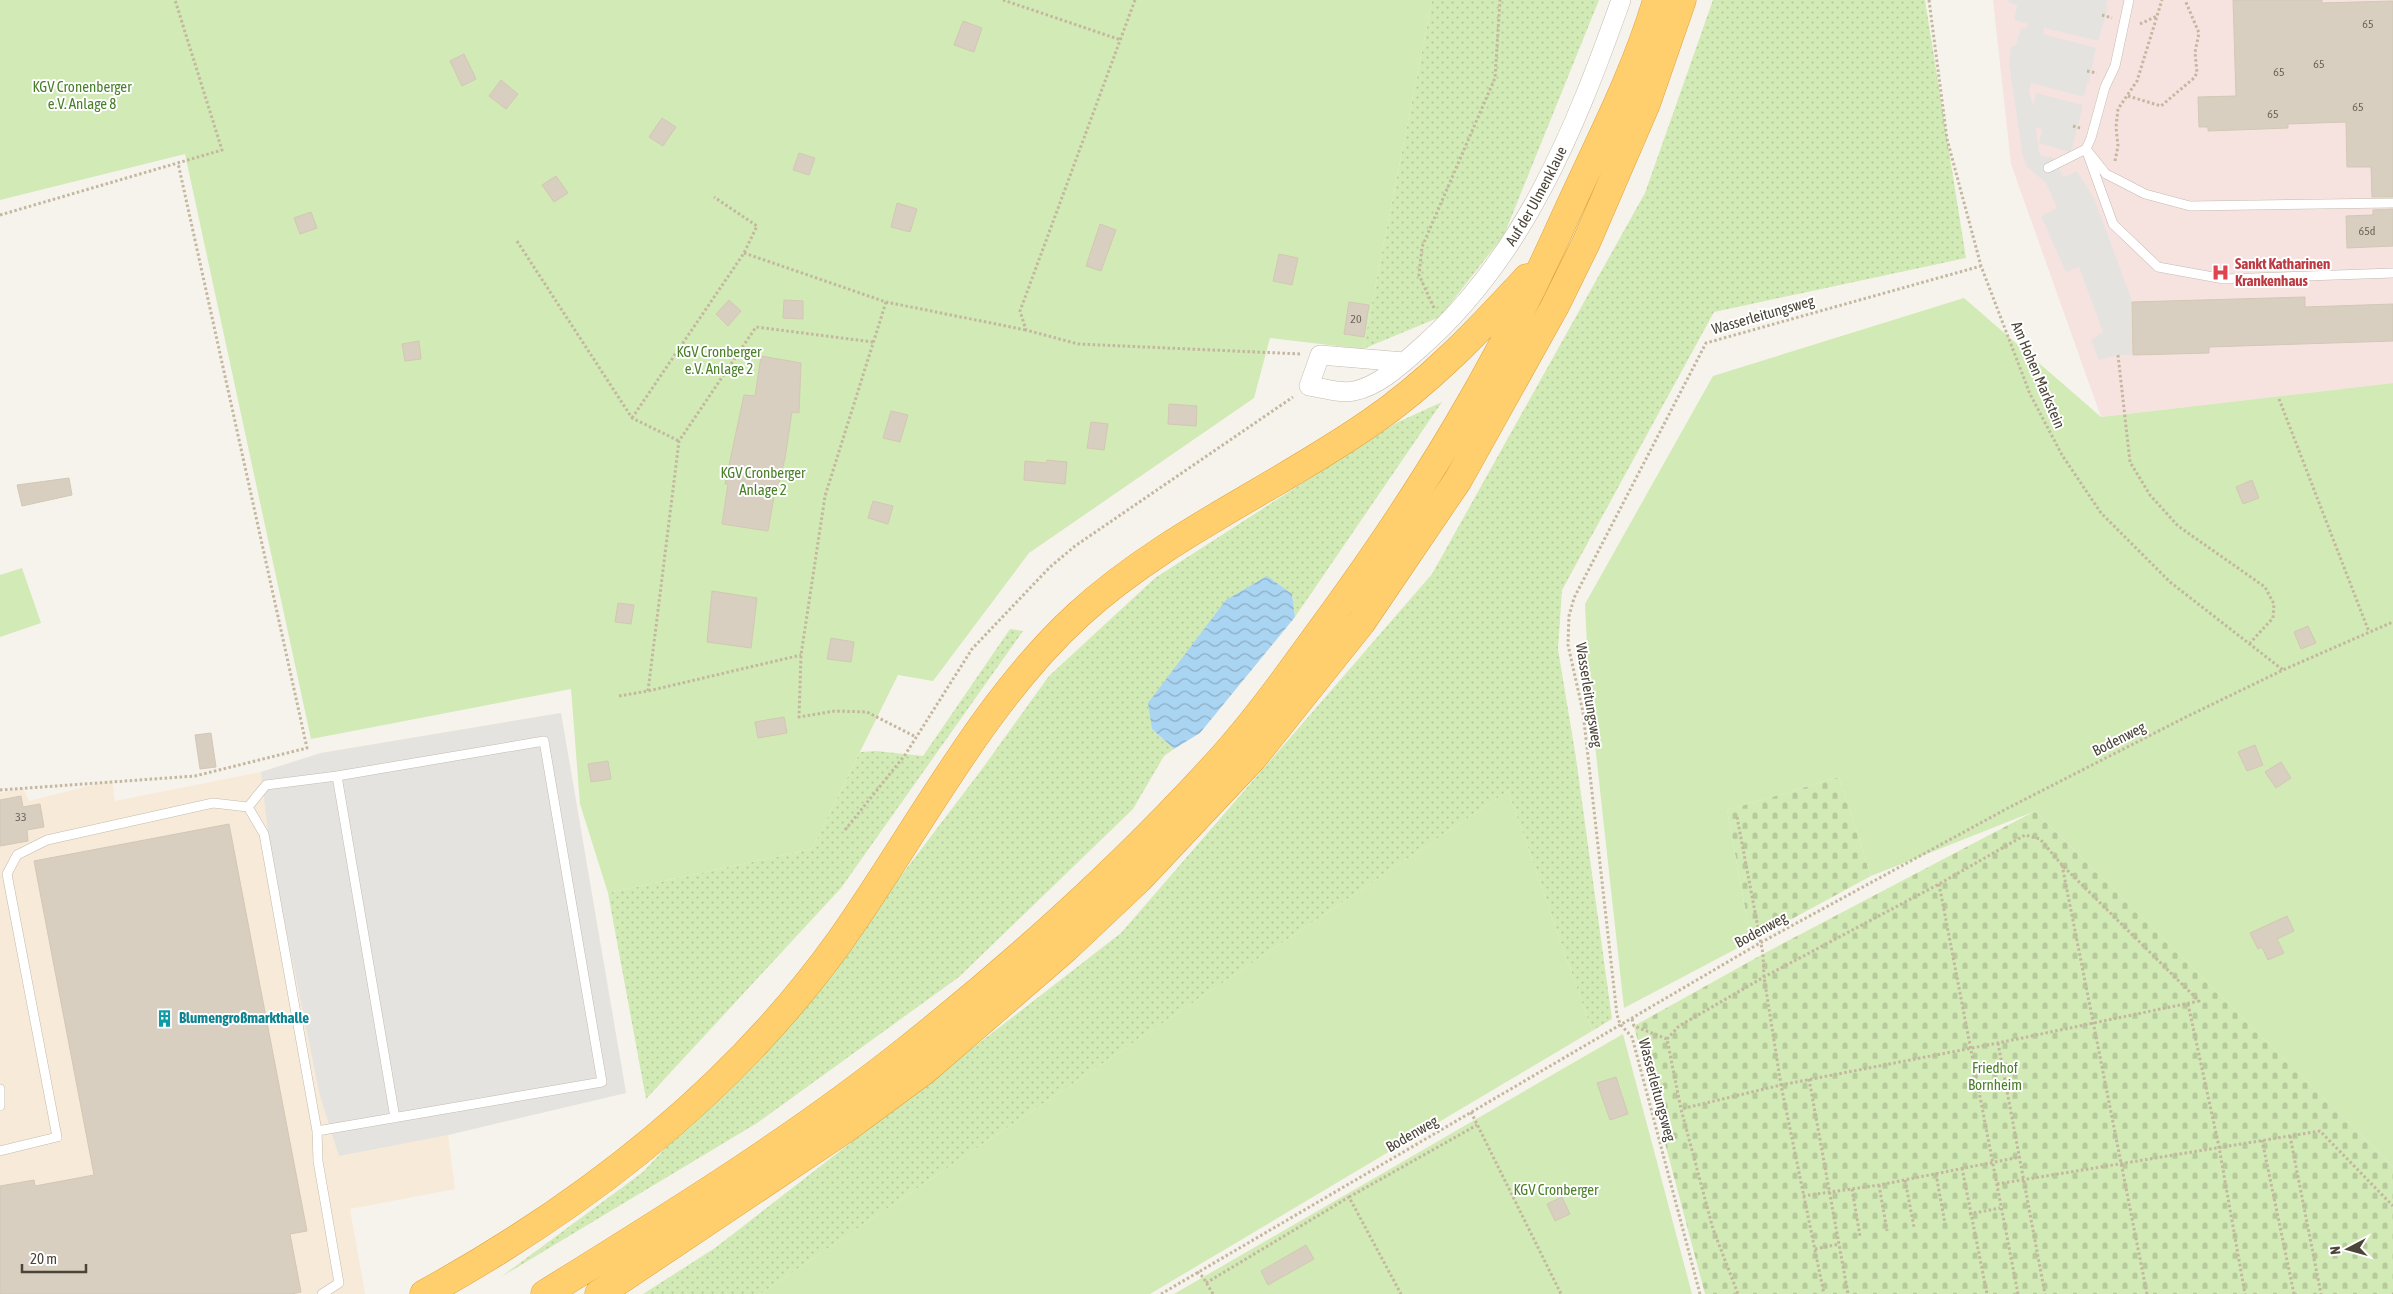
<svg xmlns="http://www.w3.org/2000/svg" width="2393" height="1294" font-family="'Asap Condensed',sans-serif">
	<defs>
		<pattern id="grass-dots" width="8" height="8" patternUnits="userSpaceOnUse" patternTransform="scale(1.25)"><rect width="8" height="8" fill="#d2eab5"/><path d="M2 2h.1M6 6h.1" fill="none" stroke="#b6ca9c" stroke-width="1.8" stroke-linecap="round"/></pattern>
		<pattern id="cemetery-stones" width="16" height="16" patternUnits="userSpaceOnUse" patternTransform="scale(1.25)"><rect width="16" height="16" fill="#d2eab5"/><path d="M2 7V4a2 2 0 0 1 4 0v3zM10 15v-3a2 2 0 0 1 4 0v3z" fill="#b6ca9c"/></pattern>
		<pattern id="water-waves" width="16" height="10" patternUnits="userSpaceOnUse" patternTransform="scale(1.25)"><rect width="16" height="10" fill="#a9d4f2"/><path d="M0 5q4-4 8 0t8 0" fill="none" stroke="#8caec5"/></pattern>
	</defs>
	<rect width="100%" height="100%" fill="#f6f3ec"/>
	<path fill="#f7ead8" d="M 561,713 L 626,1093 L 448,1135 L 455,1189 L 350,1209 L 365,1294 L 0,1294 L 0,793 L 23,788 L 29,801 L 112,780 L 115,801 L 261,772 L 321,753 Z"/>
	<path fill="#f6e3e0" d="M 1993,0 L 2393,0 L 2393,383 L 2101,417 L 2011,164 Z"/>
	<path fill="url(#grass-dots)" d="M 1432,0 L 1599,0 L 1504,235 L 1440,317 L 1363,349 Z
		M 1713,0 L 1925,0 L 1966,258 L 1714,312 L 1562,590 L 1558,649 L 1576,758 L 1612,1019 L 1592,1031 L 1508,791 L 760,1294 L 643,1294 L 715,1248 L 1121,933 L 1432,574 L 1645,193 Z
		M 1442,402 L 1295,617 L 1292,594 L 1152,729 L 1174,749 L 1164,756 L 1133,809 L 959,977 L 757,1123 L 501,1277 L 643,1172 L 819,984 L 982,769 L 1049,676 L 1155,578 L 1396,423 Z
		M 1010,629 L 1023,631 L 841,888 L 646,1099 L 608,893 L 812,849 L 860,752 L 876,751 L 923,756 Z"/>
	<path fill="url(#cemetery-stones)" d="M 1839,777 L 1871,876 L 1751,941 L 1727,810 Z
		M 2035,811 L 2393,1167 L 2393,1294 L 1705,1294 L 1634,1026 L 1763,954 Z"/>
	<path fill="#d2eab5" d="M 0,0 L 1432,0 L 1363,349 L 1270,338 L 1254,398 L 1029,553 L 933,681 L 898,675 L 812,849 L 608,893 L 580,804 L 571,689 L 311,739 L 185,154 L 0,200 Z
		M 1964,298 L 2101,417 L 2393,383 L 2393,1167 L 2035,811 L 1871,876 L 1839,777 L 1727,810 L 1751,941 L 1624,1008 L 1589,690 L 1585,604 L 1713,376 Z
		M 22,568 L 41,623 L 0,637 L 0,575 Z
		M 1508,791 L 1592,1031 L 1150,1294 L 760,1294 Z
		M 1623,1034 L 1692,1294 L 1174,1294 Z"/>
	<path fill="#e5e3e0" d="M 2009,0 L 2108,0 L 2106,6 L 2108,7 L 2098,41 L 2044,28 L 2043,34 L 2096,48 L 2089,83 L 2087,83 L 2084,97 L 2031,83 L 2029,90 L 2033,106 L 2036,93 L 2083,105 L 2072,149 L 2069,152 L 2039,143 L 2042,129 L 2036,128 L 2039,151 L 2041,156 L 2052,157 L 2064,177 L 2077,171 L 2094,198 L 2131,298 L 2132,355 L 2118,355 L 2099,360 L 2091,340 L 2103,332 L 2079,267 L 2066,272 L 2041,216 L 2057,208 L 2046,183 L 2027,167 L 2023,157 L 2009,64 L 2011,47 L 2016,45 L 2021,28 L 2026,29 L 2028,24 L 2014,20 L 2017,5 L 2008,2 Z
		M 561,713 L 626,1093 L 448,1135 L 339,1156 L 320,1096 L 270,850 L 261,772 L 321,753 Z"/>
	<path fill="url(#water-waves)" d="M 1267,576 L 1292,594 L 1295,617 L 1200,733 L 1174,749 L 1152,729 L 1148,703 L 1226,600 Z"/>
	<path fill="#d8cfc1" stroke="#d3c7b4" d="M 2233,0 L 2322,0 L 2322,3 L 2393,1 L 2393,197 L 2372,197 L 2371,167 L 2347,167 L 2346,122 L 2288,124 L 2288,128 L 2208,131 L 2208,127 L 2199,127 L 2198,97 L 2236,96 Z
		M 963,21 L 982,28 L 974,52 L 954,45 Z
		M 464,54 L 476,79 L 462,86 L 450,61 Z
		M 501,80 L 518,94 L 506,109 L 489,96 Z
		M 662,118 L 676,127 L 663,146 L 649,137 Z
		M 799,153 L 815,158 L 809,175 L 793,170 Z
		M 556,176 L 568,193 L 554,202 L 542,185 Z
		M 897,203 L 917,209 L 910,232 L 891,227 Z
		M 2393,209 L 2393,246 L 2347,248 L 2346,216 L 2373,215 L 2373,210 Z
		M 311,212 L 317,228 L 300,234 L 294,218 Z
		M 1100,224 L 1116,230 L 1101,271 L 1086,266 Z
		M 1279,254 L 1298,258 L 1292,285 L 1273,281 Z
		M 2305,297 L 2305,307 L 2393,304 L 2393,341 L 2209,347 L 2209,353 L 2133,355 L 2132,302 Z
		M 729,300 L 741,311 L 728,326 L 716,314 Z
		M 784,300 L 803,301 L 803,319 L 783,318 Z
		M 1349,302 L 1369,305 L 1364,337 L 1344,334 Z
		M 419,341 L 421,359 L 405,361 L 402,344 Z
		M 761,356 L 801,363 L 799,413 L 792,412 L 785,458 L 777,491 L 775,491 L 768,531 L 722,524 L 728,484 L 725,484 L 744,395 L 755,396 Z
		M 1169,404 L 1197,406 L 1196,426 L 1168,424 Z
		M 891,411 L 908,415 L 900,442 L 883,438 Z
		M 1091,422 L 1108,424 L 1104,450 L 1087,448 Z
		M 1047,460 L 1067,462 L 1065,484 L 1024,480 L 1025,461 L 1046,463 Z
		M 69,478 L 72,495 L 22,506 L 17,485 Z
		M 2252,480 L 2259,498 L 2243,504 L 2236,487 Z
		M 873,501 L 893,506 L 888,524 L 868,518 Z
		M 712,591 L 757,598 L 751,648 L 707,642 Z
		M 618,603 L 634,605 L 631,624 L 615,622 Z
		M 2308,626 L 2316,643 L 2301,649 L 2294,632 Z
		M 831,638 L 854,642 L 851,662 L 827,659 Z
		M 784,717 L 787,733 L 758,738 L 755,722 Z
		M 211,733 L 216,767 L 200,769 L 195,735 Z
		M 2255,745 L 2263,765 L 2247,771 L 2238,752 Z
		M 608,761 L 611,779 L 591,782 L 588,764 Z
		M 2281,762 L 2291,778 L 2276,788 L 2265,772 Z
		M 21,796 L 23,807 L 40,804 L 44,827 L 27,830 L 28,841 L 0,846 L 0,800 Z
		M 229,824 L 307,1231 L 290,1234 L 301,1292 L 291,1294 L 0,1294 L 0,1186 L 34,1180 L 35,1186 L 94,1175 L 34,861 Z
		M 2287,916 L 2294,931 L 2277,939 L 2284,953 L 2268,960 L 2262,947 L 2258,949 L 2250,933 Z
		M 1616,1077 L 1628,1114 L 1610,1120 L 1597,1083 Z
		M 1562,1197 L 1570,1214 L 1555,1221 L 1547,1204 Z
		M 1306,1245 L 1314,1259 L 1268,1285 L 1261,1271 Z"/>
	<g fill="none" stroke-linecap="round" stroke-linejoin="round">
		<defs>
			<path id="lane" d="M 2048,168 L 2086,149 L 2091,138 L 2105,87 L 2115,66 L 2129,0
				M 2393,203 L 2190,206 L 2145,194 L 2120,181 L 2106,174 L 2086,149 L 2113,224 L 2158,267 L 2224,279 L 2393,273
				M 337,776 L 395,1118
				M 248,807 L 266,785 L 337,776 L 544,741 L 602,1082 L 317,1131
				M 0,1089 L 0,1106
				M 0,1151 L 57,1137 L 7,874 L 17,855 L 47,840 L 213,803 L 248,807 L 264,834 L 317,1131 L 318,1161 L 339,1283 L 322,1294"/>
			<g id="street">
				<path id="s1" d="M 1404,362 L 1320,355 L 1309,386 C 1323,388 1342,394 1354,391 C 1378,386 1400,366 1418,350 C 1524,258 1575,129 1621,0"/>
			</g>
			<path id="highway" d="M 424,1294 C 584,1206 733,1090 840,941 C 916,834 981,704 1078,615 C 1164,536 1275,489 1370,423 C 1430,382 1478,331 1527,278
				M 545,1294 C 669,1217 794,1140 908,1049 C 1020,960 1127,863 1223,757 C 1264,711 1299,660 1335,611 C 1425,487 1498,366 1561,226 C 1594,152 1634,78 1657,0
				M 599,1294 L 845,1129 L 925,1070 L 1066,948 L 1139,879 L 1253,758 L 1361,623 L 1458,480 L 1555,306 L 1586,243 L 1646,104 L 1682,0"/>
		</defs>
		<use href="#lane" stroke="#c2bbae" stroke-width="10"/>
		<use href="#street" stroke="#c2bbae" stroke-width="20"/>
		<use href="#highway" stroke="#e0a43c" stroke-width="29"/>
		<path stroke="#c4b79f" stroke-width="3" stroke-dasharray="2.5 2.5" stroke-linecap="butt" d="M 1003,0 L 1121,40
			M 1135,0 L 1020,311 L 1026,330 L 1078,344 L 1301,354
			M 1929,0 L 1947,139 L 1981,266 L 2030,394 L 2062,455 L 2101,513 L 2170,582 L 2283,670
			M 2102,15 L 2112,18
			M 2140,24 L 2157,16
			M 2087,71 L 2097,73
			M 2128,96 L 2161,106 L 2194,78 L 2197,73 L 2195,52 L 2199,33 L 2185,0
			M 2073,126 L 2080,128
			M 2115,161 L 2118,146 L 2116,127 L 2118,109 L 2137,81 L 2162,0
			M 0,215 L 222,150 L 175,0
			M 517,241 L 632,418 L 679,441
			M 744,253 L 886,302 L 1026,330
			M 886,302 L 825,496 L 801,655 L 799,717 L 835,711 L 867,712 L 916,737
			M 1434,308 L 1419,275 L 1422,247 L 1495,78 L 1500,0
			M 2118,355 L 2130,462 L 2150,495 L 2178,526 L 2265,587 L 2274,604 L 2273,618 L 2250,643
			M 2279,399 L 2369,632
			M 632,418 L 744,253 L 757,226 L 714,197
			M 648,691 L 679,441 L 756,327 L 873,342
			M 619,696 L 648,691 L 801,655
			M 0,790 L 195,776 L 307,748 L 178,163
			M 1737,817 L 1763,954 L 1764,977 L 1781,1085 L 1824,1294
			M 845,830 L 905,755 L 972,649 L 1050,567 L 1075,546 L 1293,397
			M 2062,865 L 2147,1294
			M 1939,884 L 2018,1294
			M 2188,1004 L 2219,1147 L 2245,1294
			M 1632,1019 L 1634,1026 L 1667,1039 L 1681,1109 L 1713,1229 L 1738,1294
			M 1667,1039 L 1679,1026 L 1764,977 L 1939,884 L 2025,835 L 2040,839 L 2062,865 L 2199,1001 L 1998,1043 L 1781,1085 L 1681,1109
			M 1998,1043 L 2045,1294
			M 1809,1079 L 1848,1294
			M 1471,1112 L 1561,1294
			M 2290,1136 L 2321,1294
			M 2262,1140 L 2294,1294
			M 1962,1168 L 1987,1294
			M 1936,1174 L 1945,1224
			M 1905,1180 L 1914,1227
			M 1997,1184 L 2320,1131 L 2393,1206
			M 1879,1185 L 1887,1231
			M 1852,1189 L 1860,1236
			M 1803,1196 L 1879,1185 L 2020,1157
			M 1349,1197 L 1477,1125
			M 1969,1214 L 2000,1208
			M 1815,1249 L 1839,1244
			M 1197,1272 L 1203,1277 L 1213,1294
			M 1206,1283 L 1349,1197 L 1401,1294
			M 1161,1294 L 1760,943 L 2008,808 L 2184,718 L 2283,670 L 2393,622
			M 1700,1294 L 1632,1037 L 1620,1024 L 1617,1015 L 1583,712 L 1568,645 L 1569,616 L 1574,598 L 1706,343 L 1981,266
			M 2392,1294 L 2393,1294"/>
		<use href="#lane" stroke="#fff" stroke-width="9"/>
		<use href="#street" stroke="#fff" stroke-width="19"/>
		<use href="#highway" stroke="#ffcf6e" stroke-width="28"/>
	</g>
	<defs>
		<symbol id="hospital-bare" viewBox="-9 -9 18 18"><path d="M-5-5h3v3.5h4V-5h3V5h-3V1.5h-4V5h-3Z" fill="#e0444e" stroke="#fff" stroke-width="2.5" paint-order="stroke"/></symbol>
		<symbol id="building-bare" viewBox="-9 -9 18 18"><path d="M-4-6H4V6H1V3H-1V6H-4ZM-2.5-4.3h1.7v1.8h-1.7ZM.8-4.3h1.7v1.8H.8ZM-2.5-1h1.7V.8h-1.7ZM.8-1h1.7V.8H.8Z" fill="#0f9aa8" stroke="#fff" stroke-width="2.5" paint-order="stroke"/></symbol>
	</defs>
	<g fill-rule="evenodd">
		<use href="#hospital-bare" x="2208" y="260" width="25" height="25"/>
		<use href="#building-bare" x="152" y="1006" width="25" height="25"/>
	</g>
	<g text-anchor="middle" stroke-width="4" stroke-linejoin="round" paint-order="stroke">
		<g font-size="12" fill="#6e675b">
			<text x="2368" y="28">65</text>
			<text x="2319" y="68">65</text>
			<text x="2279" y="76">65</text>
			<text x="2358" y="111">65</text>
			<text x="2273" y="118">65</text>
			<text x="2367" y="235">65d</text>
			<text x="1356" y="323">20</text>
			<text x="21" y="821">33</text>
		</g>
		<g font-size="15" fill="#4a7f2a" stroke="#fff">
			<text x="82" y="92">KGV Cronenberger<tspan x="82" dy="17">e.V. Anlage 8</tspan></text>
			<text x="719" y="357">KGV Cronberger<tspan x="719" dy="17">e.V. Anlage 2</tspan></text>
			<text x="763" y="478">KGV Cronberger<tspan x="763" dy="17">Anlage 2</tspan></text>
			<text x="1995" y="1073">Friedhof<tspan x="1995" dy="17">Bornheim</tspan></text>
			<text x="1556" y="1195">KGV Cronberger</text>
		</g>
		<g font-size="15" fill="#4b4439" stroke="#fff">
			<text dy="5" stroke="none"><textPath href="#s1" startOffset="435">Auf der Ulmenklaue</textPath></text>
			<text transform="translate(1763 315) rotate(-16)" y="5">Wasserleitungsweg</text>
			<text transform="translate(2038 375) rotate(67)" y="5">Am Hohen Markstein</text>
			<text transform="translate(1589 695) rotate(81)" y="5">Wasserleitungsweg</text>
			<text transform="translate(2119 739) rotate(-27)" y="5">Bodenweg</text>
			<text transform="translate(1761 930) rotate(-29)" y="5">Bodenweg</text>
			<text transform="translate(1657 1090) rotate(75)" y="5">Wasserleitungsweg</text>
			<text transform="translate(1412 1134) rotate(-30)" y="5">Bodenweg</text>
		</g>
		<g font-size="15" font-weight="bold" fill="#be3a42" stroke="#fff" text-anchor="start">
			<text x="2235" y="269">Sankt Katharinen<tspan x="2235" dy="17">Krankenhaus</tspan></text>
		</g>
		<g font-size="15" font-weight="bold" fill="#0d838f" stroke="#fff" text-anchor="start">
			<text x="179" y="1023">Blumengroßmarkthalle</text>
		</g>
	</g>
	<g transform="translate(2348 1249) rotate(264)" stroke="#ffffff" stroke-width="4" paint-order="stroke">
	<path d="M0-4L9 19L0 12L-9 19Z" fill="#4b4439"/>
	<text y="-8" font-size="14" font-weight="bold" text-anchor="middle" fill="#4b4439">N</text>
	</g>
	<path d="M22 1264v8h64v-8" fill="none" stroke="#4b4439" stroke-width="2.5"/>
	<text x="30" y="1264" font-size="15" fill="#4b4439" stroke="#ffffff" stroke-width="4" paint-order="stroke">20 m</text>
</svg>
